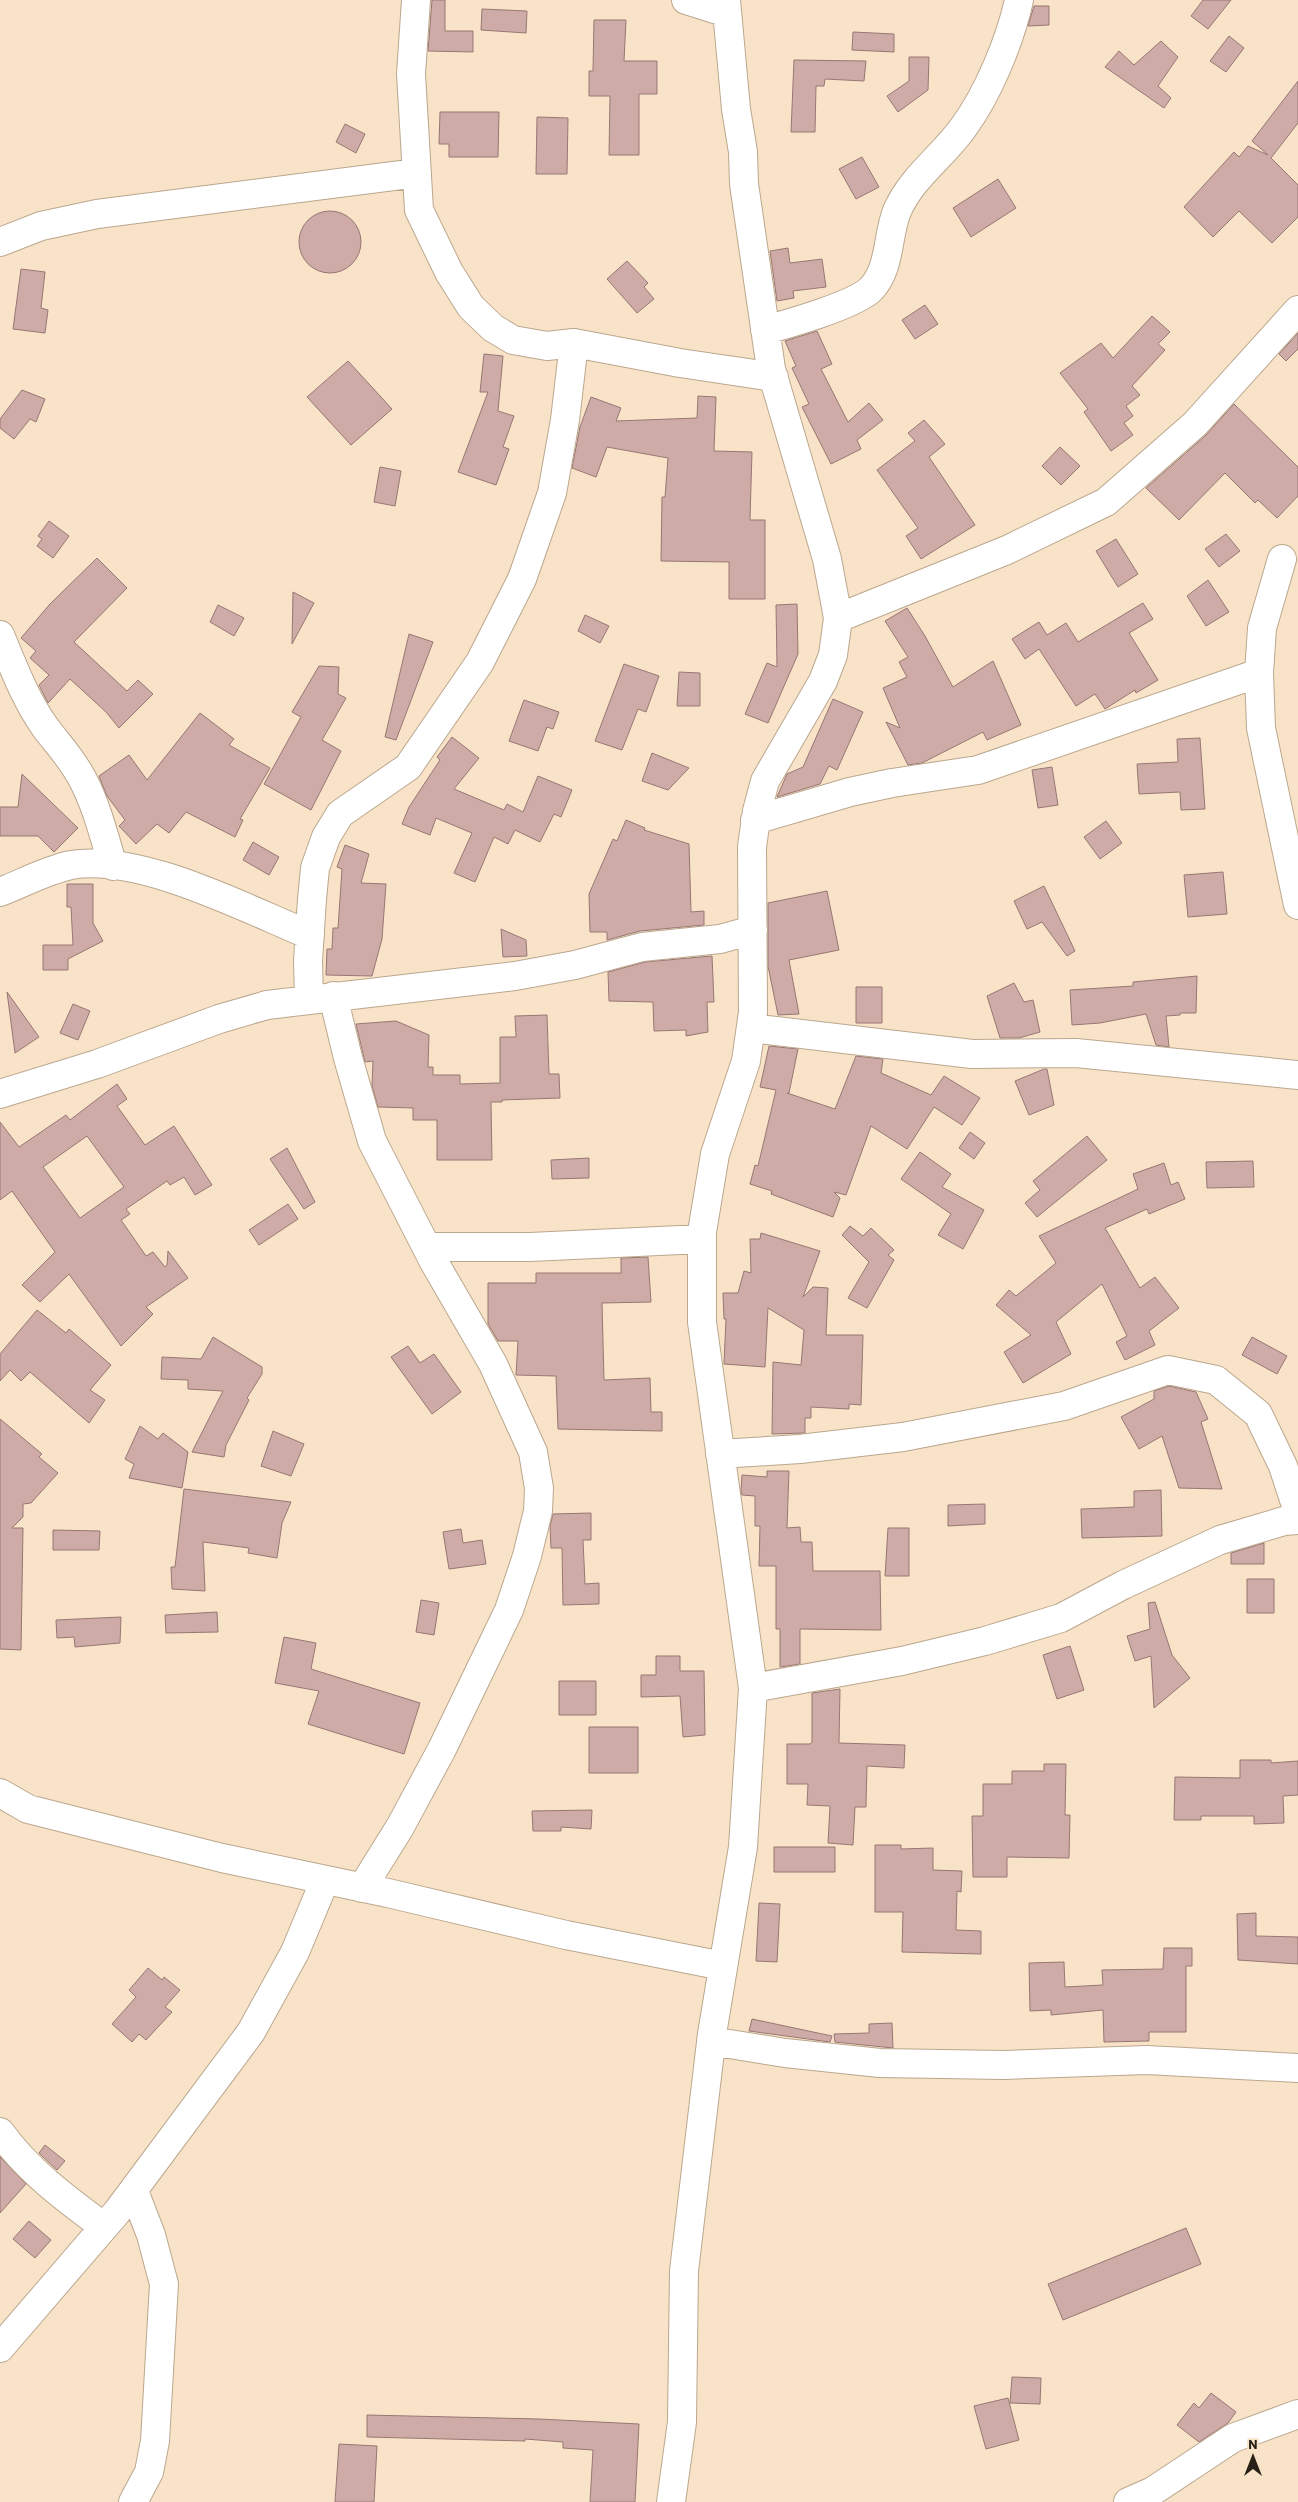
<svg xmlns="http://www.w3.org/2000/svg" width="1298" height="2502" font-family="Barlow,sans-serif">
	<rect width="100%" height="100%" fill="#f8e3c8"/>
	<path fill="#cfaba7" stroke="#987773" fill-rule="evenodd" d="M 432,0 L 445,0 L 445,31 L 473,31 L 473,52 L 428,51 Z
		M 1203,0 L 1231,0 L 1208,29 L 1191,16 Z
		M 1034,6 L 1049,6 L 1049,25 L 1028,26 Z
		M 482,9 L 527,11 L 526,33 L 481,30 Z
		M 594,20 L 626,20 L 624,61 L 657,61 L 657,94 L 639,94 L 639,155 L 609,155 L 610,96 L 589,96 L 589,71 L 593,71 Z
		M 853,32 L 894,34 L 894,52 L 852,50 Z
		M 1229,36 L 1244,48 L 1226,72 L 1210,61 Z
		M 1161,41 L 1178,57 L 1158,86 L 1171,98 L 1164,108 L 1105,67 L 1119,51 L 1134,65 Z
		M 909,57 L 929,57 L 928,90 L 898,112 L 887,96 L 909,81 Z
		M 794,60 L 866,61 L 864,81 L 825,79 L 824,86 L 816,86 L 815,132 L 791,132 Z
		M 1298,81 L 1298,123 L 1271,158 L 1298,185 L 1298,217 L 1272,243 L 1239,211 L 1213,237 L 1184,207 L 1234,152 L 1239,157 L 1248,146 L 1268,155 L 1252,141 Z
		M 440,112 L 499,112 L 498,157 L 449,157 L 449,144 L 439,144 Z
		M 537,117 L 568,118 L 567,174 L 536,174 Z
		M 345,124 L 365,134 L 356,153 L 336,142 Z
		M 862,157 L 879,187 L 856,199 L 839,169 Z
		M 998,179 L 1016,208 L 971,237 L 953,208 Z
		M299 242a31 31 0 1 1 62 0a31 31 0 1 1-62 0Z
		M 788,248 L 790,263 L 822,259 L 826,287 L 793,291 L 794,298 L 777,301 L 770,251 Z
		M 627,261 L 648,283 L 644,287 L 654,299 L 637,313 L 607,279 Z
		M 21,269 L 45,272 L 41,308 L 48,310 L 45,333 L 13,329 Z
		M 925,305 L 938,324 L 915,339 L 902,320 Z
		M 1152,316 L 1170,332 L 1158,344 L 1165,350 L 1132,386 L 1140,395 L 1126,406 L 1133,416 L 1124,423 L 1133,435 L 1111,451 L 1084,412 L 1088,409 L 1060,373 L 1101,343 L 1113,358 Z
		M 817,331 L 832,364 L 821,369 L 848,422 L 869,403 L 883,420 L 857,440 L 861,449 L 831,464 L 802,407 L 809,404 L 792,368 L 796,366 L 785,341 Z
		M 1298,333 L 1298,349 L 1286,361 L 1279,354 Z
		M 484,354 L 503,356 L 498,411 L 514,416 L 503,447 L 509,449 L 496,485 L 458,472 L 488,392 L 480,392 Z
		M 348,361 L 392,409 L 351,445 L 307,397 Z
		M 22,390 L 45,399 L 36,422 L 30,419 L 14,439 L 0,428 L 0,419 Z
		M 698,396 L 716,397 L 714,451 L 752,452 L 750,520 L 765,520 L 765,599 L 729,599 L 729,562 L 661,561 L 662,497 L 665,497 L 668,458 L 607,447 L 596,477 L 572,468 L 580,427 L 591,397 L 621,408 L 616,421 L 697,418 Z
		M 1234,404 L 1298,467 L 1298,496 L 1277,518 L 1258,500 L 1255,503 L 1225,473 L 1179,520 L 1146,488 L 1205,436 Z
		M 924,420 L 945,444 L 929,457 L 975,525 L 921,559 L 906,536 L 918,528 L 877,470 L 915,441 L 908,433 Z
		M 1060,447 L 1080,466 L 1061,485 L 1042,466 Z
		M 380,467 L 401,471 L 395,506 L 374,502 Z
		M 49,521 L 69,536 L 53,558 L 37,546 L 42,539 L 38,536 Z
		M 1226,534 L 1240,551 L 1219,567 L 1205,549 Z
		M 1116,539 L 1138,574 L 1118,587 L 1096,551 Z
		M 97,558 L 127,588 L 74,642 L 127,691 L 138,680 L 153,694 L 119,728 L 106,712 L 70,679 L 48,703 L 39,685 L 49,675 L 30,658 L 36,651 L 21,638 L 50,604 Z
		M 1208,580 L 1229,612 L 1206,626 L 1187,596 Z
		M 293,592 L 314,603 L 292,644 Z
		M 1143,603 L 1153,619 L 1129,633 L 1158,680 L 1136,693 L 1135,690 L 1105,709 L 1095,694 L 1076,706 L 1039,649 L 1025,659 L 1012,639 L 1039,622 L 1047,635 L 1066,623 L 1078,642 Z
		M 797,604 L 798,654 L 768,723 L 745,714 L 767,663 L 777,667 L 776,605 Z
		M 218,605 L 244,618 L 234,636 L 210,622 Z
		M 907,608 L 925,636 L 953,687 L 993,661 L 1021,725 L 987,740 L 983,732 L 922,763 L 908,765 L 886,722 L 900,728 L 883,688 L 907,677 L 899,662 L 908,657 L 885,621 Z
		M 585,615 L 609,626 L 600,643 L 578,631 Z
		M 409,634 L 433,642 L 396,740 L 385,737 Z
		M 624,664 L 659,676 L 646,712 L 638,709 L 622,750 L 595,741 Z
		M 319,666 L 339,667 L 338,694 L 346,698 L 322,740 L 341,751 L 311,810 L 264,784 L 301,717 L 292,712 Z
		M 679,672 L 700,673 L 700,706 L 677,706 Z
		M 833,699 L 863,712 L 837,770 L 829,766 L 820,784 L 777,797 L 787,774 L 803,767 Z
		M 524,700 L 559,712 L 553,729 L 547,727 L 538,751 L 509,741 Z
		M 200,713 L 234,739 L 229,745 L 270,768 L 240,819 L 243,820 L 235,837 L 186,812 L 169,833 L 157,824 L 136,844 L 119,826 L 125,820 L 107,796 L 99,776 L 129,755 L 147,780 Z
		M 452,737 L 479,758 L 454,789 L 504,810 L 507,804 L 523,812 L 538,776 L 572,790 L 561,817 L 554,814 L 540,842 L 515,830 L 508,844 L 494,837 L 475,882 L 454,873 L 472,833 L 436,818 L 430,835 L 402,824 L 409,807 L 440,760 L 437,757 Z
		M 1200,738 L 1205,809 L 1181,810 L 1180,792 L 1139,794 L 1137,764 L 1178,762 L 1177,739 Z
		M 652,753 L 689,768 L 668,790 L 642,781 Z
		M 1052,767 L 1058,805 L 1038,808 L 1032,770 Z
		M 22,774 L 78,828 L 54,852 L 38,836 L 0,836 L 0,807 L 18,807 Z
		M 626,820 L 645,828 L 644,830 L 689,844 L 691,912 L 704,911 L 704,925 L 640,931 L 607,940 L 607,932 L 590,932 L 589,894 L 613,839 L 617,841 Z
		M 1106,821 L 1122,843 L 1100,859 L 1084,837 Z
		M 253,842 L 279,857 L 269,875 L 243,860 Z
		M 345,845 L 369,854 L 361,883 L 386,884 L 382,939 L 372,976 L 326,975 L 327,949 L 332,949 L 333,928 L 338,928 L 342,869 L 337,867 Z
		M 1223,872 L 1227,914 L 1188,917 L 1184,875 Z
		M 67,884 L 93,884 L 93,923 L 103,941 L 68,959 L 68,970 L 43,970 L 43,945 L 73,945 L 71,907 L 67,907 Z
		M 1044,886 L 1075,951 L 1067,956 L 1042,922 L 1027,929 L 1014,901 Z
		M 827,891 L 839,950 L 789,960 L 799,1014 L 778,1015 L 768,966 L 768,903 Z
		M 501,929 L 526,940 L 527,956 L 503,957 Z
		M 712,956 L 714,1002 L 707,1002 L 708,1032 L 686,1036 L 686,1030 L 654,1031 L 653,1002 L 609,1001 L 608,972 L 645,962 Z
		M 1197,976 L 1196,1013 L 1180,1013 L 1180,1015 L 1166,1016 L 1169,1047 L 1156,1045 L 1146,1014 L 1100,1023 L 1072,1025 L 1070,990 L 1133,986 L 1133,982 Z
		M 1014,983 L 1024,1002 L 1033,1000 L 1040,1032 L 1019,1038 L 1000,1038 L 987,996 Z
		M 856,987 L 882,987 L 882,1023 L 856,1023 Z
		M 7,992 L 39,1037 L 15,1053 Z
		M 73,1004 L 90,1011 L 78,1040 L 60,1033 Z
		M 547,1015 L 549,1074 L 559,1074 L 560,1098 L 502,1100 L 502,1102 L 491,1102 L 492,1160 L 437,1160 L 437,1120 L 413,1120 L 413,1108 L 378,1107 L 372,1086 L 373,1061 L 365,1062 L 356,1024 L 396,1021 L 429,1035 L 428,1067 L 433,1067 L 433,1075 L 460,1075 L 460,1084 L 500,1083 L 500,1037 L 516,1037 L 515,1016 Z
		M 769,1046 L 798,1049 L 789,1093 L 787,1093 L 835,1109 L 856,1056 L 883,1059 L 881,1073 L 931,1095 L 944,1076 L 980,1098 L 962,1125 L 934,1107 L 907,1149 L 871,1126 L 846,1195 L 834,1192 L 840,1198 L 833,1217 L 771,1194 L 772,1191 L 750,1184 L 755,1165 L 758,1166 L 776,1090 L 760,1087 Z
		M 1044,1069 L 1047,1069 L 1054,1105 L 1029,1115 L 1015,1081 Z
		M 117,1084 L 127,1099 L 117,1106 L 145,1145 L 174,1126 L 212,1185 L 195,1195 L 184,1177 L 170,1185 L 167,1181 L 126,1209 L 130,1214 L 121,1220 L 146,1256 L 153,1252 L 165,1267 L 167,1265 L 168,1251 L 188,1278 L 146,1307 L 153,1314 L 121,1346 L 69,1274 L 40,1302 L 22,1285 L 55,1252 L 12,1191 L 0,1200 L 0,1122 L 19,1147 L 66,1115 L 70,1120 ZM 87,1136 L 124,1187 L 80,1218 L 43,1167 Z
		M 970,1132 L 985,1143 L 974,1159 L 959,1148 Z
		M 1087,1136 L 1107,1160 L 1037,1217 L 1025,1203 L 1040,1190 L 1033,1181 Z
		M 287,1148 L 315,1202 L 304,1209 L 270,1159 Z
		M 920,1152 L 951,1174 L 942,1187 L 984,1210 L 963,1249 L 938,1235 L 951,1214 L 901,1179 Z
		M 589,1158 L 589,1178 L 552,1179 L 551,1160 Z
		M 1253,1161 L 1254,1187 L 1207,1188 L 1206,1162 Z
		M 1164,1163 L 1171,1185 L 1178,1182 L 1185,1199 L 1149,1214 L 1147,1209 L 1105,1228 L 1140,1288 L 1155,1277 L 1179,1308 L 1149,1331 L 1155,1345 L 1125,1360 L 1116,1342 L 1127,1336 L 1102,1284 L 1056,1322 L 1071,1354 L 1023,1383 L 1004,1352 L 1031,1335 L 996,1305 L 1009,1290 L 1016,1296 L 1056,1263 L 1039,1236 L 1138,1189 L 1133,1174 Z
		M 288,1204 L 298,1219 L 259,1245 L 249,1230 Z
		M 850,1226 L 863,1236 L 871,1228 L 894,1250 L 888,1255 L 894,1260 L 867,1308 L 848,1298 L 869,1262 L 842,1235 Z
		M 761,1233 L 820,1251 L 803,1297 L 813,1287 L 828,1288 L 826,1335 L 863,1335 L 861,1405 L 849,1404 L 849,1409 L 811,1407 L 811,1418 L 805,1418 L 805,1433 L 772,1434 L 773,1362 L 801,1365 L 804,1330 L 768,1308 L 765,1367 L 724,1364 L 726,1319 L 724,1319 L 723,1293 L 738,1293 L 744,1271 L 751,1273 L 750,1239 L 760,1239 Z
		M 648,1257 L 651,1302 L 602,1303 L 604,1380 L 650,1378 L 651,1412 L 662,1412 L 662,1431 L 558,1429 L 556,1376 L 516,1375 L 518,1341 L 498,1341 L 488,1324 L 488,1283 L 536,1283 L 536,1273 L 621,1273 L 621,1258 Z
		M 37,1310 L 66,1333 L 69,1329 L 111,1365 L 90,1390 L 105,1400 L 89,1423 L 30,1372 L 21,1381 L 10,1370 L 0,1381 L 0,1354 Z
		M 213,1337 L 262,1367 L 262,1374 L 247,1398 L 249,1400 L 226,1445 L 224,1457 L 192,1452 L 223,1391 L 188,1389 L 188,1380 L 161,1379 L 162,1357 L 201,1359 Z
		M 1252,1337 L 1287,1356 L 1277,1374 L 1242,1355 Z
		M 408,1346 L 420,1363 L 434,1354 L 461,1392 L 432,1414 L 391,1357 Z
		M 1169,1386 L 1196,1392 L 1208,1419 L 1201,1422 L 1222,1489 L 1179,1488 L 1162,1436 L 1139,1449 L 1121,1417 L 1154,1399 L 1154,1391 Z
		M 0,1419 L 42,1454 L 39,1457 L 58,1473 L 31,1503 L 23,1504 L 23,1517 L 12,1528 L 23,1528 L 21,1650 L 0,1649 Z
		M 140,1426 L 158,1439 L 163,1433 L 188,1452 L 182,1488 L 129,1478 L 134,1464 L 125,1459 Z
		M 273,1431 L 304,1444 L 291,1476 L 261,1466 Z
		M 767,1471 L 789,1471 L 787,1528 L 800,1527 L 801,1542 L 812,1542 L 813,1571 L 880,1571 L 881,1630 L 800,1629 L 800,1664 L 780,1667 L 780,1629 L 776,1629 L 776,1566 L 759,1566 L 760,1526 L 755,1526 L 755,1496 L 742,1495 L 741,1491 L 742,1475 L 767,1477 Z
		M 184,1489 L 291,1502 L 282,1523 L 277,1558 L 248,1553 L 249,1548 L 203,1542 L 205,1591 L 172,1589 L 171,1567 L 175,1567 Z
		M 1161,1490 L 1162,1536 L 1082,1538 L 1081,1509 L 1134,1507 L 1134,1491 Z
		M 985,1504 L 985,1524 L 948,1526 L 948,1505 Z
		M 591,1513 L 591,1540 L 583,1540 L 585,1584 L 599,1583 L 599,1604 L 563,1605 L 562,1548 L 551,1548 L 550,1526 L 553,1514 Z
		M 888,1528 L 909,1528 L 909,1576 L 885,1576 Z
		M 461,1529 L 463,1543 L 482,1540 L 486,1564 L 449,1569 L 443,1532 Z
		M 53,1530 L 100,1531 L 99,1550 L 53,1550 Z
		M 1264,1543 L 1264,1564 L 1231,1564 L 1231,1553 Z
		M 1247,1579 L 1274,1579 L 1274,1613 L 1247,1613 Z
		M 421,1600 L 439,1603 L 434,1635 L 416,1632 Z
		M 1155,1602 L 1172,1655 L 1190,1678 L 1154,1708 L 1151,1656 L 1135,1661 L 1127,1636 L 1150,1629 L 1148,1603 Z
		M 217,1612 L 218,1632 L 166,1633 L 165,1615 Z
		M 121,1617 L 120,1643 L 75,1647 L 74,1637 L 57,1638 L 56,1620 Z
		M 284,1637 L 316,1643 L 311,1669 L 420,1703 L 404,1754 L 308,1724 L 319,1691 L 275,1683 Z
		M 1070,1646 L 1084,1690 L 1057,1699 L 1043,1655 Z
		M 656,1656 L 680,1656 L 680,1671 L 704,1671 L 705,1735 L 683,1737 L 680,1696 L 641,1697 L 641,1675 L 656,1675 Z
		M 559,1681 L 596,1681 L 596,1715 L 559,1715 Z
		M 840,1689 L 839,1743 L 905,1745 L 904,1768 L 867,1766 L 866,1807 L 855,1807 L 853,1845 L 828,1843 L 830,1806 L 807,1805 L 808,1784 L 787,1784 L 787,1744 L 810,1744 L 812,1742 L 812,1693 Z
		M 589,1727 L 638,1727 L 638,1773 L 589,1773 Z
		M 1240,1760 L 1271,1760 L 1271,1763 L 1298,1761 L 1298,1795 L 1283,1796 L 1284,1823 L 1254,1824 L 1254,1816 L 1201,1816 L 1201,1820 L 1174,1820 L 1175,1777 L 1240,1778 Z
		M 1044,1764 L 1066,1764 L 1065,1815 L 1070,1815 L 1069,1858 L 1007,1857 L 1007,1877 L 973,1877 L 972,1816 L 983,1816 L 983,1784 L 1012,1784 L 1012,1771 L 1044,1771 Z
		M 592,1810 L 591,1829 L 561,1827 L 561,1831 L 533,1831 L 532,1811 Z
		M 875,1845 L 901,1845 L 901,1849 L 933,1848 L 933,1870 L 962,1871 L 961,1892 L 957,1891 L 956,1930 L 981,1931 L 981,1954 L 902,1952 L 903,1912 L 875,1912 Z
		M 774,1847 L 835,1847 L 835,1872 L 774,1872 Z
		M 759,1903 L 780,1904 L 777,1962 L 756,1961 Z
		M 1256,1913 L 1256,1936 L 1298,1937 L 1298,1964 L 1238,1960 L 1237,1914 Z
		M 1164,1948 L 1192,1948 L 1192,1966 L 1186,1966 L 1186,2032 L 1149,2032 L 1149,2041 L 1104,2042 L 1103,2010 L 1051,2015 L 1051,2010 L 1030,2011 L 1029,1963 L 1064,1962 L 1065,1987 L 1103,1985 L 1102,1970 L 1163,1969 Z
		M 148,1968 L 162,1980 L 164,1977 L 180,1990 L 165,2007 L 172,2012 L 146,2040 L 139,2034 L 132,2042 L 112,2024 L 136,1997 L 129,1990 Z
		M 752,2019 L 832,2036 L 830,2042 L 749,2031 Z
		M 892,2023 L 893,2048 L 835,2042 L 834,2034 L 869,2033 L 869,2024 Z
		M 45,2145 L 65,2161 L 57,2170 L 39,2153 Z
		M 0,2157 L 26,2184 L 0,2213 Z
		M 29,2221 L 51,2240 L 35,2258 L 13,2239 Z
		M 1186,2228 L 1201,2264 L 1063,2320 L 1048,2284 Z
		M 1012,2377 L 1041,2378 L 1040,2404 L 1010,2403 Z
		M 1211,2393 L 1236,2412 L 1228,2423 L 1199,2442 L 1177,2425 L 1194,2403 L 1199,2408 Z
		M 1008,2398 L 1019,2440 L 986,2449 L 974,2406 Z
		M 367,2415 L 539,2419 L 639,2424 L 635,2502 L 590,2502 L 593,2450 L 563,2448 L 563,2442 L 525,2439 L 525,2441 L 367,2437 Z
		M 339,2444 L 377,2446 L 374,2502 L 335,2502 Z"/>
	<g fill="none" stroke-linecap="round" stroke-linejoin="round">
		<defs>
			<path id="minor" d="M 416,0 L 411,74 L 419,210 L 449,272 L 471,307 L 493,328 L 513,340 L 547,346 L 574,343 L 680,363 L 774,377
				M 686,0 L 727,13
				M 0,242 L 41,226 L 97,214 L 417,173
				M 765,330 C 788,324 855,305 871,289 C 891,268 887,235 897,211 C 911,178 943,156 963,128 C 988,94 1010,41 1019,0
				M 1282,559 L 1262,628 L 1259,673 L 1261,728 L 1298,905
				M 838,618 L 1007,550 L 1106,502 L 1195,424 L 1298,310
				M 0,635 C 13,666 25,699 45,727 C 59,746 71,757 83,780 C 97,807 104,836 113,866
				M 755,820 L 850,792 L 892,783 L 978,770 L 1259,673
				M 0,892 C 23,883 47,870 71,865 C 140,853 246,909 310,935
				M 333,996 L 348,1058 L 372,1141 L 434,1262 L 493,1364 L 533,1452 L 539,1488 L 538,1511 L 527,1556 L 509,1610 L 442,1749 L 400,1827 L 362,1888
				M 309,999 L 308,961 L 312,899 L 315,868 L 326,837 L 340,814 L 408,767 L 480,662 L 522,579 L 552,493 L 565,420 L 574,343
				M 751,1028 L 972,1054 L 1076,1053 L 1298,1075
				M 0,1094 L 97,1064 L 219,1019 L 267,1005 L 515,976 L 575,965 L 642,947 L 720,939 L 753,930
				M 427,1247 L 530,1247 L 702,1239
				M 720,1454 L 800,1449 L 903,1437 L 1064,1406 L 1168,1370 L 1216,1380 L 1258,1414 L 1283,1466 L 1298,1512
				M 753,1688 L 902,1661 L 985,1641 L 1061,1618 L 1123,1585 L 1220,1540 L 1284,1521 L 1298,1520
				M 0,1793 L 28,1809 L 222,1858 L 388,1893 L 566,1935 L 723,1966
				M 711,2041 L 785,2053 L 880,2063 L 1004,2065 L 1147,2060 L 1298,2068
				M 0,2132 C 28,2171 66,2199 104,2227
				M 0,2348 L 117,2212 L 251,2032 L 295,1952 L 325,1880
				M 133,2502 L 149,2472 L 155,2441 L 164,2284 L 151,2235 L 134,2191
				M 671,2502 L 682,2422 L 684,2271 L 712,2034 L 743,1847 L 753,1688 L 702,1322 L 702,1232 L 715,1154 L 746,1061 L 753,1012 L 752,847 L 757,811 L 765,781 L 823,681 L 833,655 L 838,618 L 827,559 L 771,369 L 744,184 L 743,152 L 736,109 L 726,0
				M 1128,2502 L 1153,2491 L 1233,2438 L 1298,2414"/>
		</defs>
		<use href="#minor" stroke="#bba78e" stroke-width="30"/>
		<use href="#minor" stroke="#fff" stroke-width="28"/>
	</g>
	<g transform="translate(1253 2457)" stroke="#f8e3c8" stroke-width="4" paint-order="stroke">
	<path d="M0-4L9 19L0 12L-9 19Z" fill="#282016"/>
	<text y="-8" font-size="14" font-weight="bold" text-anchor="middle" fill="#282016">N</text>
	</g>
</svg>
